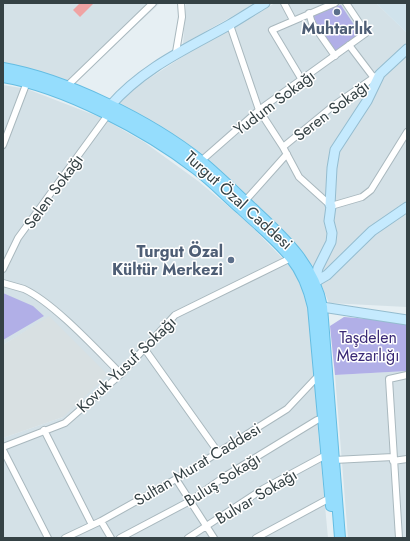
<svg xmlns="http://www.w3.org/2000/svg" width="410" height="541" font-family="Jost,sans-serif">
	<rect width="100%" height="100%" fill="#e6eff3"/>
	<path fill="#d4e1e7" d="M 3,3 L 160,3 L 71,86 L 3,65 Z
		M 186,3 L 256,3 L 183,44 Z
		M 275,3 L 376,3 L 407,33 L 407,307 L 329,303 L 314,267 L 241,191 L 194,149 L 118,105 L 139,85 L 196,48 Z
		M 3,85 L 27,89 L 102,118 L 144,142 L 198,181 L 247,222 L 293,269 L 306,298 L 312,333 L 318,431 L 328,538 L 3,538 L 3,438 L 63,417 L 49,317 L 3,345 Z
		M 407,371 L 407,538 L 348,538 L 335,375 Z"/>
	<path fill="#d8e0e2" d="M 49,316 L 108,375 L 63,417 L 3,438 L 3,345 Z"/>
	<path fill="#d0e3ec" d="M 376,3 L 407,3 L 407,33 Z"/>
	<path fill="#b1afe7" d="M 341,5 L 360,34 L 335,51 L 315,24 L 312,14 Z
		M 3,293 L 33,306 L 44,316 L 3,340 Z
		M 344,317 L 407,322 L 407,371 L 335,375 L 330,326 Z"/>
	<path fill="#efa3a3" d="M 80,3 L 94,3 L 80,17 L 73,10 Z"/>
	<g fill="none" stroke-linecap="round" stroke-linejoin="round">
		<defs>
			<path id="street" d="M 284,3 L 293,20
				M 309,13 L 312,23 L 335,56
				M 230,25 L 259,110 L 283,147 L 299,177 L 330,205
				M 349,45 L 374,78
				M 176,52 L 182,17 L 181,3
				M 302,80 L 272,30 L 335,3
				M 66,87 L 153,3
				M 3,145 L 27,82
				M 283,147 L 333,106 L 379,74
				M 201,161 L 259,110 L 366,33 L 346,3
				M 245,201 L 287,154
				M 331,206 L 362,197 L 371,190 L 407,132
				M 3,269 L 18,238 L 107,116
				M 3,283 C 10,285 17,287 24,289 C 54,303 96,349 121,374
				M 144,348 L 218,452
				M 44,430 L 92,525
				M 3,447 L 65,423 L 121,374 L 175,315 L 291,258
				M 3,450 L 48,538
				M 334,460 L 393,457
				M 393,461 L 407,459
				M 176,479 L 214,538
				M 101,521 L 111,538
				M 65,538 L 101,521 L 176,479 L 287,409 L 319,375
				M 120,538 L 190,501 L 227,475 L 317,420 L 323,418
				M 188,538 L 263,489 L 326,455
				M 256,538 L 330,498
				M 399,538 L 389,379 L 407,375"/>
			<path id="secondary" d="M 110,106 C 143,68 186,49 229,25 C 241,18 253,10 265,3
				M 330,205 L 332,168 L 335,150 L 367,101 L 380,74 L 407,49
				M 315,282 L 327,275 L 372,231 L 407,207
				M 315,282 L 318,268 L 331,242 L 332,233 L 329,221 L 331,206
				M 322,307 L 407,320"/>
			<path id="primary" d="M 3,68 C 66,79 151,121 201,161 C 219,176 236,193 252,208 C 283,237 314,264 322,307 L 340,538
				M 3,77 C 64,87 147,131 196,169 C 212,181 226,196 241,209 C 258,225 277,240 291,258 C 303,273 309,289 313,307 L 331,506"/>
		</defs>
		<use href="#street" stroke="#a9b8be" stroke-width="8"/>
		<use href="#secondary" stroke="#94bccf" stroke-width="11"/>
		<use href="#primary" stroke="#65bde2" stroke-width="12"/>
		<use href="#street" stroke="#fff" stroke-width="6"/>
		<use href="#secondary" stroke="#c5eafe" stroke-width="9"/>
		<use href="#primary" stroke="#95ddfd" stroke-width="10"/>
	</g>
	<g fill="#5c6f8a" stroke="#fff" stroke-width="1.5">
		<circle cx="337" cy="12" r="4"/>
		<circle cx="231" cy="260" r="4"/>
	</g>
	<g text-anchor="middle" stroke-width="3" stroke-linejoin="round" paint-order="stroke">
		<g font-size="16" font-weight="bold" fill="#4e5e75" stroke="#fff">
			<text x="337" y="34">Muhtarlık</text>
			<text x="223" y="257" text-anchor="end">Turgut Özal<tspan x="223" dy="18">Kültür Merkezi</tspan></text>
		</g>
		<g font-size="16" fill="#354245" stroke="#fff">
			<text transform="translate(274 102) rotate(-37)" y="6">Yudum Sokağı</text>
			<text transform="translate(331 110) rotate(-37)" y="6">Seren Sokağı</text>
			<text transform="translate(53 191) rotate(-54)" y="6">Selen Sokağı</text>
			<text transform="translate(239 200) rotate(42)" y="6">Turgut Özal Caddesi</text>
			<text transform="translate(126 364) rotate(-44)" y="6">Kovuk Yusuf Sokağı</text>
			<text transform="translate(197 464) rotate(-31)" y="6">Sultan Murat Caddesi</text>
			<text transform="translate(222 479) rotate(-32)" y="6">Buluş Sokağı</text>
			<text transform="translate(256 496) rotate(-31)" y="6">Bulvar Sokağı</text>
		</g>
		<g font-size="16" fill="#3a2976" stroke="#fff">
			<text x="368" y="343">Taşdelen<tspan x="368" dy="18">Mezarlığı</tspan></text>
		</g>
	</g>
	<rect width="410" height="541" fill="none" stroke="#354245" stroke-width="8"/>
</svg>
